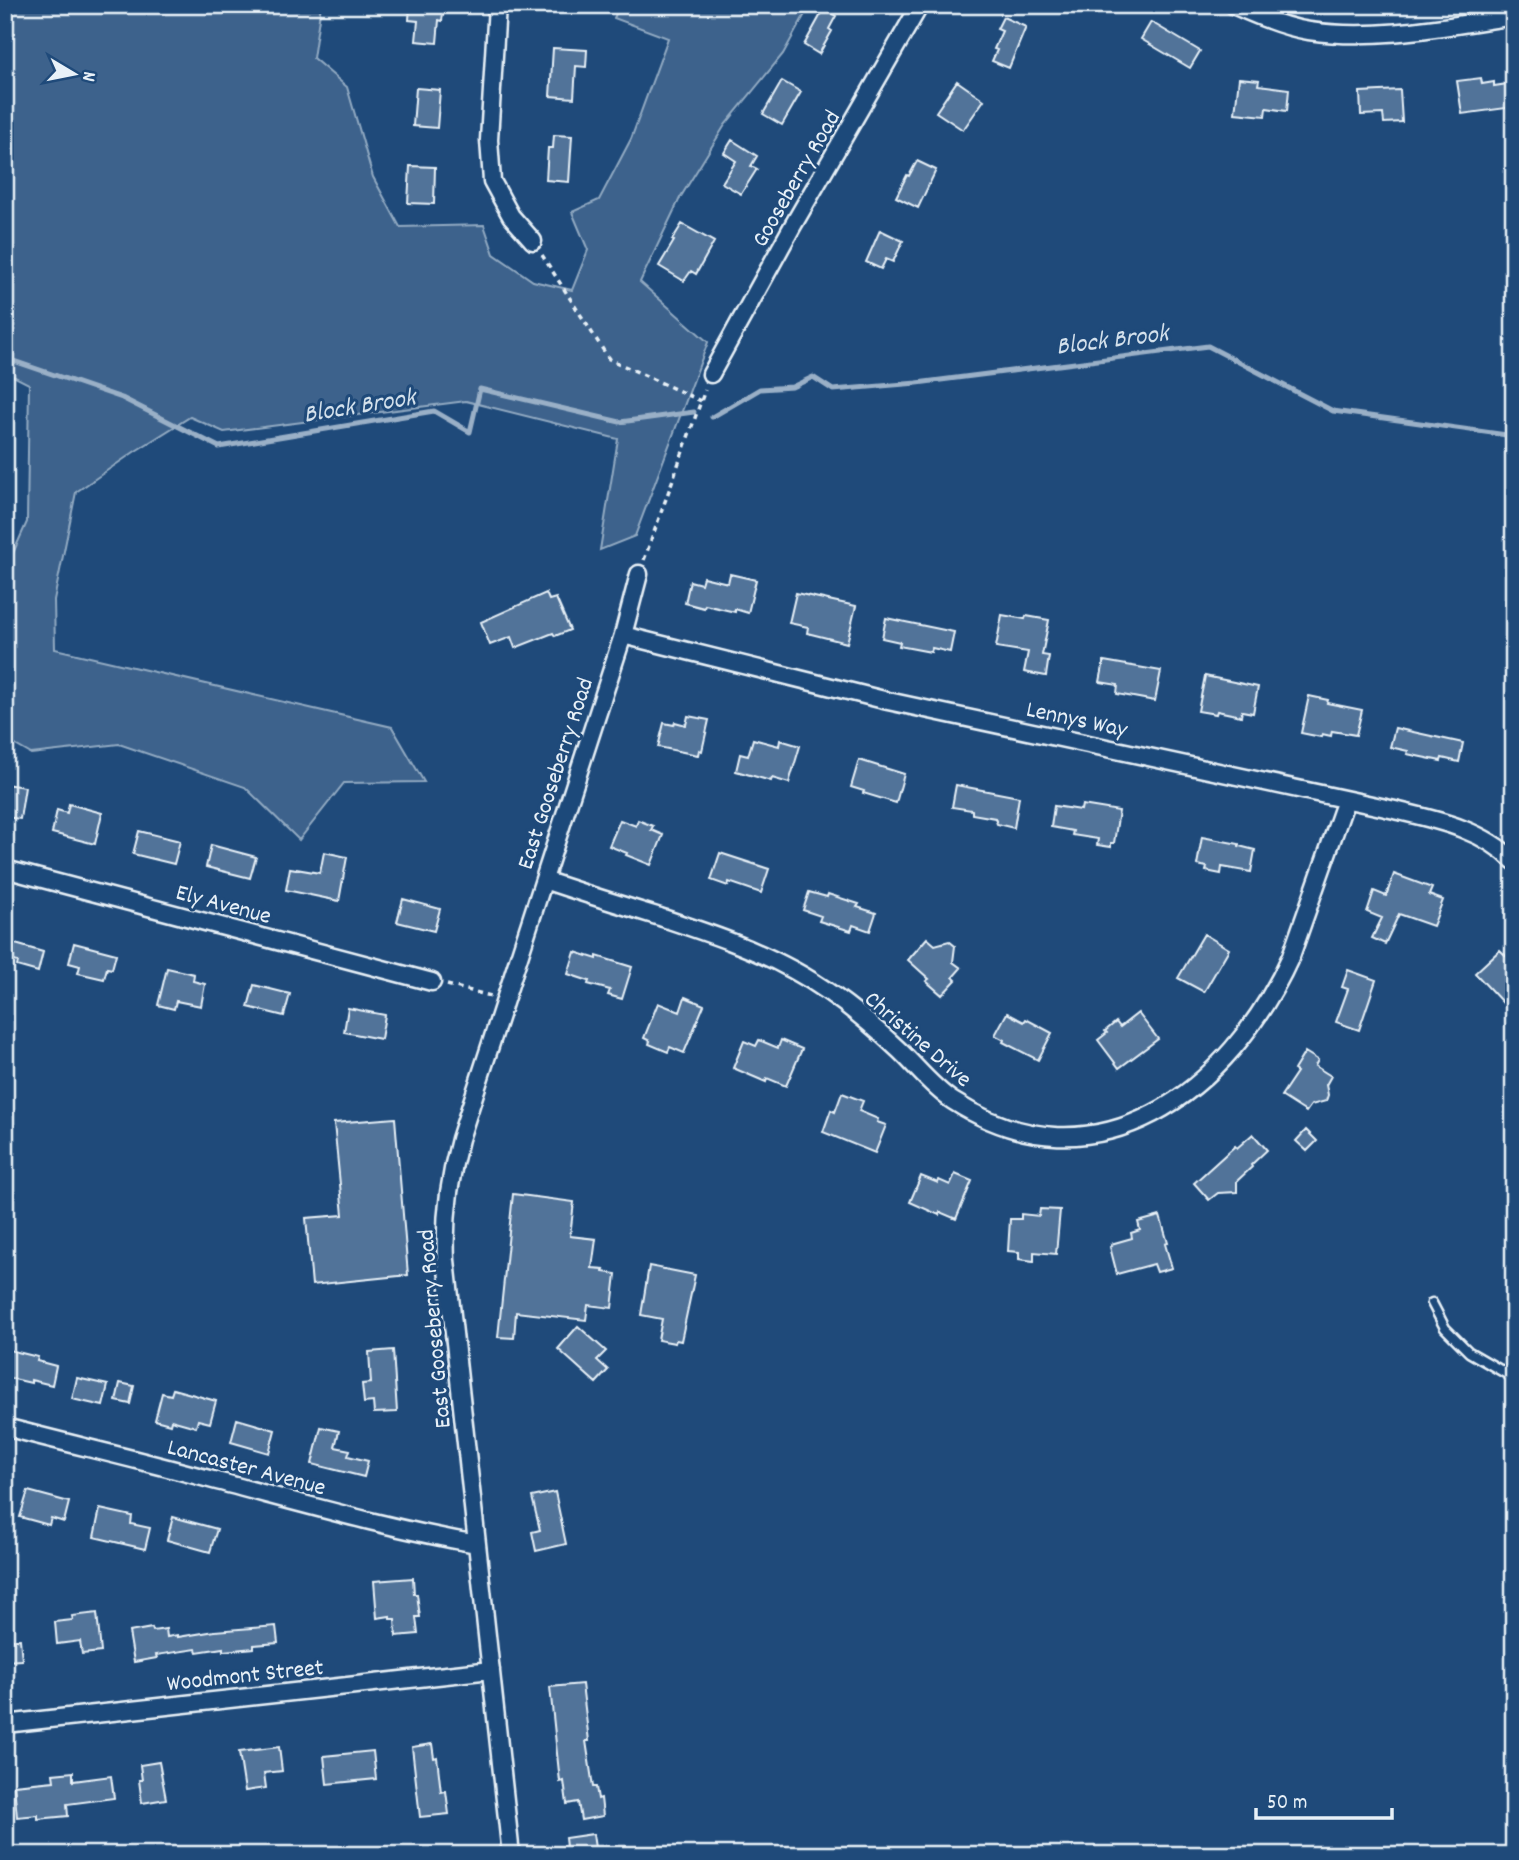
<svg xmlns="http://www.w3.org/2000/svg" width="1519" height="1860" font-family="Dekko,sans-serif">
	<rect width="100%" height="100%" fill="#1f4a7a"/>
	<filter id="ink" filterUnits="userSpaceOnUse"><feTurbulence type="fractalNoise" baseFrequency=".0143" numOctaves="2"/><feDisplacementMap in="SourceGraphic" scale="14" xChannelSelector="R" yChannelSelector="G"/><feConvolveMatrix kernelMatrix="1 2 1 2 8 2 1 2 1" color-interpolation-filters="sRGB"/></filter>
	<g filter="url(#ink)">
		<path fill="#3c628c" stroke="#92aac2" stroke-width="2" d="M 5,5 L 321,5 L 313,58 L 347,87 L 373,177 L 400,227 L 484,225 L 494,254 L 533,281 L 572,290 L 588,250 L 572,212 L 599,200 L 631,139 L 668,38 L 614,18 L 620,5 L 810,5 L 783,54 L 725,125 L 680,198 L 640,282 L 708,342 L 635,536 L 600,550 L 618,439 L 466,401 L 224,432 L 190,417 L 134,452 L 76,492 L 54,600 L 55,649 L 392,727 L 424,782 L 344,783 L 299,840 L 245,787 L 119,744 L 31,754 L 5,739 L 5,571 L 27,522 L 29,384 L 5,372 Z"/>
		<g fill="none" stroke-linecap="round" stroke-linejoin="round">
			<path stroke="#9ab0c7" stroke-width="5" d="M 5,358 L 122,398 L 219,447 L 434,411 L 470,432 L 480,389 L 620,422 L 694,412
				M 712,417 L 760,389 L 792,387 L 813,377 L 833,390 L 917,383 L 1208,346 L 1333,411 L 1514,436"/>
		</g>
		<path fill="#517399" stroke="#e8f1f8" stroke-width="2" d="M 410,5 L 444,5 L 442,21 L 439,20 L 437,43 L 416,41 L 418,21 L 409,20 Z
			M 824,9 L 836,16 L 829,29 L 832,31 L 819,54 L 804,45 Z
			M 1003,17 L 1026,27 L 1009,68 L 992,61 L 997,50 L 994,49 L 1002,31 L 997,29 Z
			M 1151,22 L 1200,51 L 1190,68 L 1141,39 Z
			M 553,48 L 587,50 L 586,67 L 576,66 L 574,98 L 550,96 Z
			M 1239,78 L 1259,80 L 1258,85 L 1289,89 L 1287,111 L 1266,108 L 1265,116 L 1235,113 Z
			M 1481,78 L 1482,84 L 1494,82 L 1494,86 L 1514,83 L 1514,107 L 1462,114 L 1457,81 Z
			M 782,81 L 801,92 L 782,125 L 763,114 Z
			M 957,81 L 984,100 L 963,130 L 936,112 Z
			M 416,88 L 440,90 L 437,128 L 413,126 Z
			M 1400,90 L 1402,122 L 1384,123 L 1383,114 L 1361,115 L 1360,92 Z
			M 554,135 L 572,136 L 569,182 L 546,180 L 548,148 L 553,148 Z
			M 732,140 L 757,156 L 751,166 L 757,169 L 741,194 L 722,183 L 736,161 L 724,153 Z
			M 917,161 L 936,170 L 918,208 L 896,197 L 907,175 L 909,176 Z
			M 410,166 L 435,167 L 434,204 L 408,203 Z
			M 682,224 L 714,242 L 696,274 L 691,271 L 684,281 L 659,266 L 674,241 L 672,240 Z
			M 880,230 L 903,241 L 893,262 L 886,259 L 881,269 L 866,262 Z
			M 730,574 L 756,580 L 748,613 L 735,609 L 735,612 L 705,605 L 704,608 L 685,603 L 690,581 L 701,584 L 703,577 L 728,583 Z
			M 546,593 L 549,600 L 556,598 L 570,630 L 555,636 L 553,633 L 515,648 L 511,637 L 490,645 L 481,622 Z
			M 796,593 L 856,606 L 847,643 L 807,633 L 808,627 L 789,623 Z
			M 1002,615 L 1025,619 L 1026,616 L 1049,620 L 1042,655 L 1049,656 L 1046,676 L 1024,672 L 1028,652 L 996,647 Z
			M 886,618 L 954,632 L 950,652 L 932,648 L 931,652 L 899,646 L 900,642 L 882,638 Z
			M 1104,661 L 1161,671 L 1155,701 L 1117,694 L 1118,685 L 1100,682 Z
			M 1205,676 L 1258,687 L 1253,713 L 1242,711 L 1241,716 L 1217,711 L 1216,714 L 1198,711 Z
			M 1309,696 L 1328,700 L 1327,703 L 1362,710 L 1356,735 L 1332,731 L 1331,736 L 1322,734 L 1321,737 L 1301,733 Z
			M 688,716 L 709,720 L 702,751 L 699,750 L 698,755 L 658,747 L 664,723 L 674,725 L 675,722 L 686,725 Z
			M 1395,728 L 1463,743 L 1459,762 L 1442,758 L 1441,761 L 1407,754 L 1408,751 L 1390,747 Z
			M 753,739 L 779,746 L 780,740 L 800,746 L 789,783 L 772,778 L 771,781 L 736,771 L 740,754 L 748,756 Z
			M 859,760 L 904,774 L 896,803 L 863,793 L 864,791 L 851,787 Z
			M 5,784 L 25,787 L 20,819 L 5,817 Z
			M 956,785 L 1019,797 L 1014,828 L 997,824 L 995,818 L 972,814 L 972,810 L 952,807 Z
			M 69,804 L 102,813 L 95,844 L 52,833 L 57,810 L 67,813 Z
			M 1082,805 L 1119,811 L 1114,843 L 1111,843 L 1111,847 L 1097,845 L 1098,839 L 1072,835 L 1073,831 L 1051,827 L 1054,806 L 1081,810 Z
			M 620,820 L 636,826 L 638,820 L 653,826 L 651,830 L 663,835 L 651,865 L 626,855 L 627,853 L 609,846 Z
			M 139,831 L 180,841 L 174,864 L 133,854 Z
			M 1202,837 L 1239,844 L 1239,846 L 1255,850 L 1251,872 L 1222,867 L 1221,874 L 1206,871 L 1207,867 L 1197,865 Z
			M 211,845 L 256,857 L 250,878 L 206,867 Z
			M 324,852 L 347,857 L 339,901 L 286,890 L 290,868 L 320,873 Z
			M 720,853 L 769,869 L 761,893 L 729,882 L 728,886 L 711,880 Z
			M 1394,874 L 1432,888 L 1429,895 L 1443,900 L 1433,926 L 1399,914 L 1385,944 L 1372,938 L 1382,918 L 1367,912 L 1374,891 L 1386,896 Z
			M 809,892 L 827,897 L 828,894 L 859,904 L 857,907 L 876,913 L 870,931 L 853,925 L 851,931 L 819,921 L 821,916 L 803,910 Z
			M 403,899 L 440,909 L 434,931 L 397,922 Z
			M 1204,934 L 1229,949 L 1204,992 L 1178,978 Z
			M 927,938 L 935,945 L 949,941 L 955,946 L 953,962 L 961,968 L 953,977 L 956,980 L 942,995 L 926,981 L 929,979 L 908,960 Z
			M 5,941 L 43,952 L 38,972 L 17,966 L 18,962 L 5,959 Z
			M 74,943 L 116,954 L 112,969 L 107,968 L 104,979 L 78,973 L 80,966 L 69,963 Z
			M 1500,950 L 1514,964 L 1514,1015 L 1475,973 Z
			M 575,952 L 597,959 L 597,956 L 632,967 L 622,999 L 608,995 L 610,990 L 588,984 L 589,981 L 568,974 Z
			M 167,968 L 194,974 L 193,981 L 205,984 L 201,1006 L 176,1001 L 174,1009 L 158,1005 Z
			M 1348,970 L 1376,980 L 1359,1030 L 1336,1022 L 1348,989 L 1342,987 Z
			M 254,985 L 290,994 L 284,1016 L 248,1007 Z
			M 685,997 L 704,1005 L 684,1053 L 670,1047 L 668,1052 L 649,1044 L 650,1041 L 644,1038 L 658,1003 L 680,1012 Z
			M 348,1008 L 385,1015 L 381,1039 L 344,1032 Z
			M 1007,1013 L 1024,1022 L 1026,1019 L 1052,1033 L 1038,1060 L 1003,1042 L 1004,1040 L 995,1035 Z
			M 1138,1013 L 1158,1039 L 1119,1068 L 1098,1040 L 1107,1033 L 1105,1031 L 1116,1022 L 1120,1027 Z
			M 759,1040 L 778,1048 L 781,1040 L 802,1049 L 786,1086 L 767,1078 L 766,1082 L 733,1068 L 744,1041 L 756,1046 Z
			M 1305,1052 L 1318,1060 L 1315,1066 L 1331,1076 L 1326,1085 L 1328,1095 L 1326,1101 L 1311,1105 L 1306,1112 L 1281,1096 L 1297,1072 L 1294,1070 Z
			M 842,1093 L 863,1101 L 859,1111 L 878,1119 L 877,1122 L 886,1125 L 875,1153 L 823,1132 L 831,1110 L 835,1112 Z
			M 395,1118 L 408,1275 L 312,1285 L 306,1218 L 343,1215 L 334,1123 Z
			M 1306,1130 L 1317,1141 L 1307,1151 L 1296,1141 Z
			M 1253,1134 L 1267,1150 L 1251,1165 L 1252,1167 L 1237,1181 L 1237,1192 L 1218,1193 L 1209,1200 L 1194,1183 L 1235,1146 L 1237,1148 Z
			M 955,1174 L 972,1181 L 956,1219 L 940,1212 L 939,1215 L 910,1202 L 921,1176 L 938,1183 L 939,1180 L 950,1185 Z
			M 513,1194 L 574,1202 L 570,1236 L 596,1239 L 592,1268 L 604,1269 L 603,1272 L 616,1274 L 612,1308 L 588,1305 L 586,1320 L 516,1312 L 514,1338 L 498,1337 Z
			M 1040,1209 L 1060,1210 L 1056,1254 L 1034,1252 L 1034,1261 L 1019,1259 L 1019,1252 L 1008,1251 L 1010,1219 L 1021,1219 L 1021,1214 L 1039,1216 Z
			M 1160,1216 L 1168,1243 L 1165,1244 L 1172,1268 L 1157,1272 L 1154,1264 L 1117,1274 L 1110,1247 L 1112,1246 L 1111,1244 L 1132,1238 L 1131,1233 L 1140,1230 L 1138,1222 Z
			M 649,1266 L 695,1275 L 681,1341 L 676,1340 L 675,1343 L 658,1340 L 662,1319 L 641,1315 Z
			M 578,1326 L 606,1351 L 597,1360 L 608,1370 L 596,1383 L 558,1349 Z
			M 5,1349 L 38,1357 L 37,1361 L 56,1366 L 52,1385 L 31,1380 L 31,1383 L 5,1377 Z
			M 393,1350 L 397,1412 L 374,1413 L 373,1402 L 364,1403 L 362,1384 L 371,1383 L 369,1352 Z
			M 77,1378 L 108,1385 L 103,1406 L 72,1399 Z
			M 120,1383 L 134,1386 L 130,1404 L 116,1401 Z
			M 173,1389 L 216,1401 L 210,1423 L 198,1420 L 196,1427 L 171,1420 L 170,1424 L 155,1420 L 162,1393 L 171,1395 Z
			M 237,1419 L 275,1430 L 269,1453 L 231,1442 Z
			M 321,1427 L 339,1431 L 335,1447 L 350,1450 L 348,1456 L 368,1461 L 364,1477 L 312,1464 Z
			M 28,1491 L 69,1502 L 64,1522 L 51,1518 L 49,1525 L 20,1517 Z
			M 555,1492 L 566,1544 L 536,1551 L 532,1532 L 540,1530 L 532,1497 Z
			M 100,1509 L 132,1516 L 131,1524 L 150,1528 L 145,1549 L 94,1537 Z
			M 173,1517 L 217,1529 L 210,1552 L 167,1540 Z
			M 413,1578 L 414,1594 L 417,1594 L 420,1617 L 416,1617 L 418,1634 L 396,1636 L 395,1619 L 390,1619 L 390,1616 L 377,1618 L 374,1581 Z
			M 97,1613 L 101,1652 L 82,1654 L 80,1641 L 57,1644 L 55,1622 L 73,1620 L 72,1616 Z
			M 276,1626 L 278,1643 L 254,1645 L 254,1648 L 223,1651 L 223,1648 L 197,1652 L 196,1649 L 156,1655 L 157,1658 L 134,1662 L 129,1632 L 152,1628 L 153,1631 L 166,1629 L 167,1637 L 178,1635 L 178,1637 L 215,1631 Z
			M 20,1639 L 22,1660 L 5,1661 L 5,1640 Z
			M 582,1684 L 589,1741 L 586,1741 L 593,1787 L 596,1787 L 598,1799 L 601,1798 L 603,1816 L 581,1820 L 578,1802 L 567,1804 L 564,1781 L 560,1782 L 550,1687 Z
			M 432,1744 L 434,1758 L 437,1757 L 441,1792 L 446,1791 L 449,1814 L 420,1817 L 412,1747 Z
			M 279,1747 L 282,1771 L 264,1773 L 266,1788 L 245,1791 L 239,1752 Z
			M 373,1751 L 376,1779 L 327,1784 L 324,1756 Z
			M 159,1762 L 166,1799 L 142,1803 L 139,1780 L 142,1780 L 140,1765 Z
			M 73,1772 L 73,1781 L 111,1776 L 114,1798 L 67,1804 L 68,1816 L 38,1819 L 38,1815 L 17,1817 L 14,1785 L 54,1781 L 53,1774 Z
			M 593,1834 L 596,1855 L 567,1855 L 565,1838 Z"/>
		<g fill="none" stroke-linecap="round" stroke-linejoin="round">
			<defs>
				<path id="service" d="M 1432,1303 L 1445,1328 L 1469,1352 L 1514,1378"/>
				<path id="minor" d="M 497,5 L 489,140 L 492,181 L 511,216 L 533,241
					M 1233,5 C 1257,16 1283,27 1309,31 C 1377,41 1447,26 1514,16
					M 711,374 L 792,227 L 920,5
					M 623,635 L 888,701 L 1386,808 C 1431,819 1480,827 1514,861
					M 5,869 L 432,982
					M 544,880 C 582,893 621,905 660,917 C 705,932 751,947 793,970 C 832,991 867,1020 899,1050 C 917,1067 932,1087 953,1101 C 1097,1193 1230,1091 1291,956 L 1346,800
					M 5,1427 C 74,1445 144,1461 213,1480 C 301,1503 387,1528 477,1544
					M 5,1724 L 491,1670
					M 511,1855 L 446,1260 C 444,1218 449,1179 460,1139 L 623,635 L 639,574"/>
			</defs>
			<use href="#service" stroke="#e8f1f8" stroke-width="13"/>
			<use href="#minor" stroke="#e8f1f8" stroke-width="21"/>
			<path stroke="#e8f1f8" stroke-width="3.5" stroke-dasharray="5 5" stroke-linecap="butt" d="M 542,255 L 609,359 L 701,401
				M 644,560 L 705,390
				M 447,985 L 491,996"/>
			<use href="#service" stroke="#1f4a7a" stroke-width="8"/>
			<use href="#minor" stroke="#1f4a7a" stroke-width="16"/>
		</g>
	</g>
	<g text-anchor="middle" stroke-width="6" stroke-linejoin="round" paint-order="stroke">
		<g font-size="24" fill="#e8f1f8" stroke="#1f4a7a">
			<text transform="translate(795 178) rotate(-60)" y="8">Gooseberry Road</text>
			<text transform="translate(1077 718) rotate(12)" y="8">Lennys Way</text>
			<text transform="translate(554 773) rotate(-72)" y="8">East Gooseberry Road</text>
			<text transform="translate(224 903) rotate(15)" y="8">Ely Avenue</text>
			<text transform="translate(919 1038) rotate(41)" y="8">Christine Drive</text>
			<text transform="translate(433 1329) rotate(-95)" y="8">East Gooseberry Road</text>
			<text transform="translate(247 1466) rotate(15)" y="8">Lancaster Avenue</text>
			<text transform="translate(245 1674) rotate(-6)" y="8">Woodmont Street</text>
		</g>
		<g font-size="26" font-style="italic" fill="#d4e1ec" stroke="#1f4a7a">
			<text transform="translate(1112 338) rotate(-7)" y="9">Block Brook</text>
			<text transform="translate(359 404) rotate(-9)" y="9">Block Brook</text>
		</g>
	</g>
	<rect width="1519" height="1860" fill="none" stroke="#1f4a7a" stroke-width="28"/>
	<rect x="14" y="14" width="1491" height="1832" fill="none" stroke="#e8f1f8" stroke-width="2.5" filter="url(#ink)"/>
	<g transform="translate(74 74) rotate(100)" stroke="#1f4a7a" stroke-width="5" paint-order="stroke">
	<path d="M0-5L12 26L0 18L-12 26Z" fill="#e8f1f8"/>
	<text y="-10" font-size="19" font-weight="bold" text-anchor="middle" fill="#e8f1f8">N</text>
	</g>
	<path d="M1256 1808v10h136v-10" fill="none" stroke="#e8f1f8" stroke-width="3.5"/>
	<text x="1267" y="1808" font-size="21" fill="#e8f1f8" stroke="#1f4a7a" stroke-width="5" paint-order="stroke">50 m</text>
</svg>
